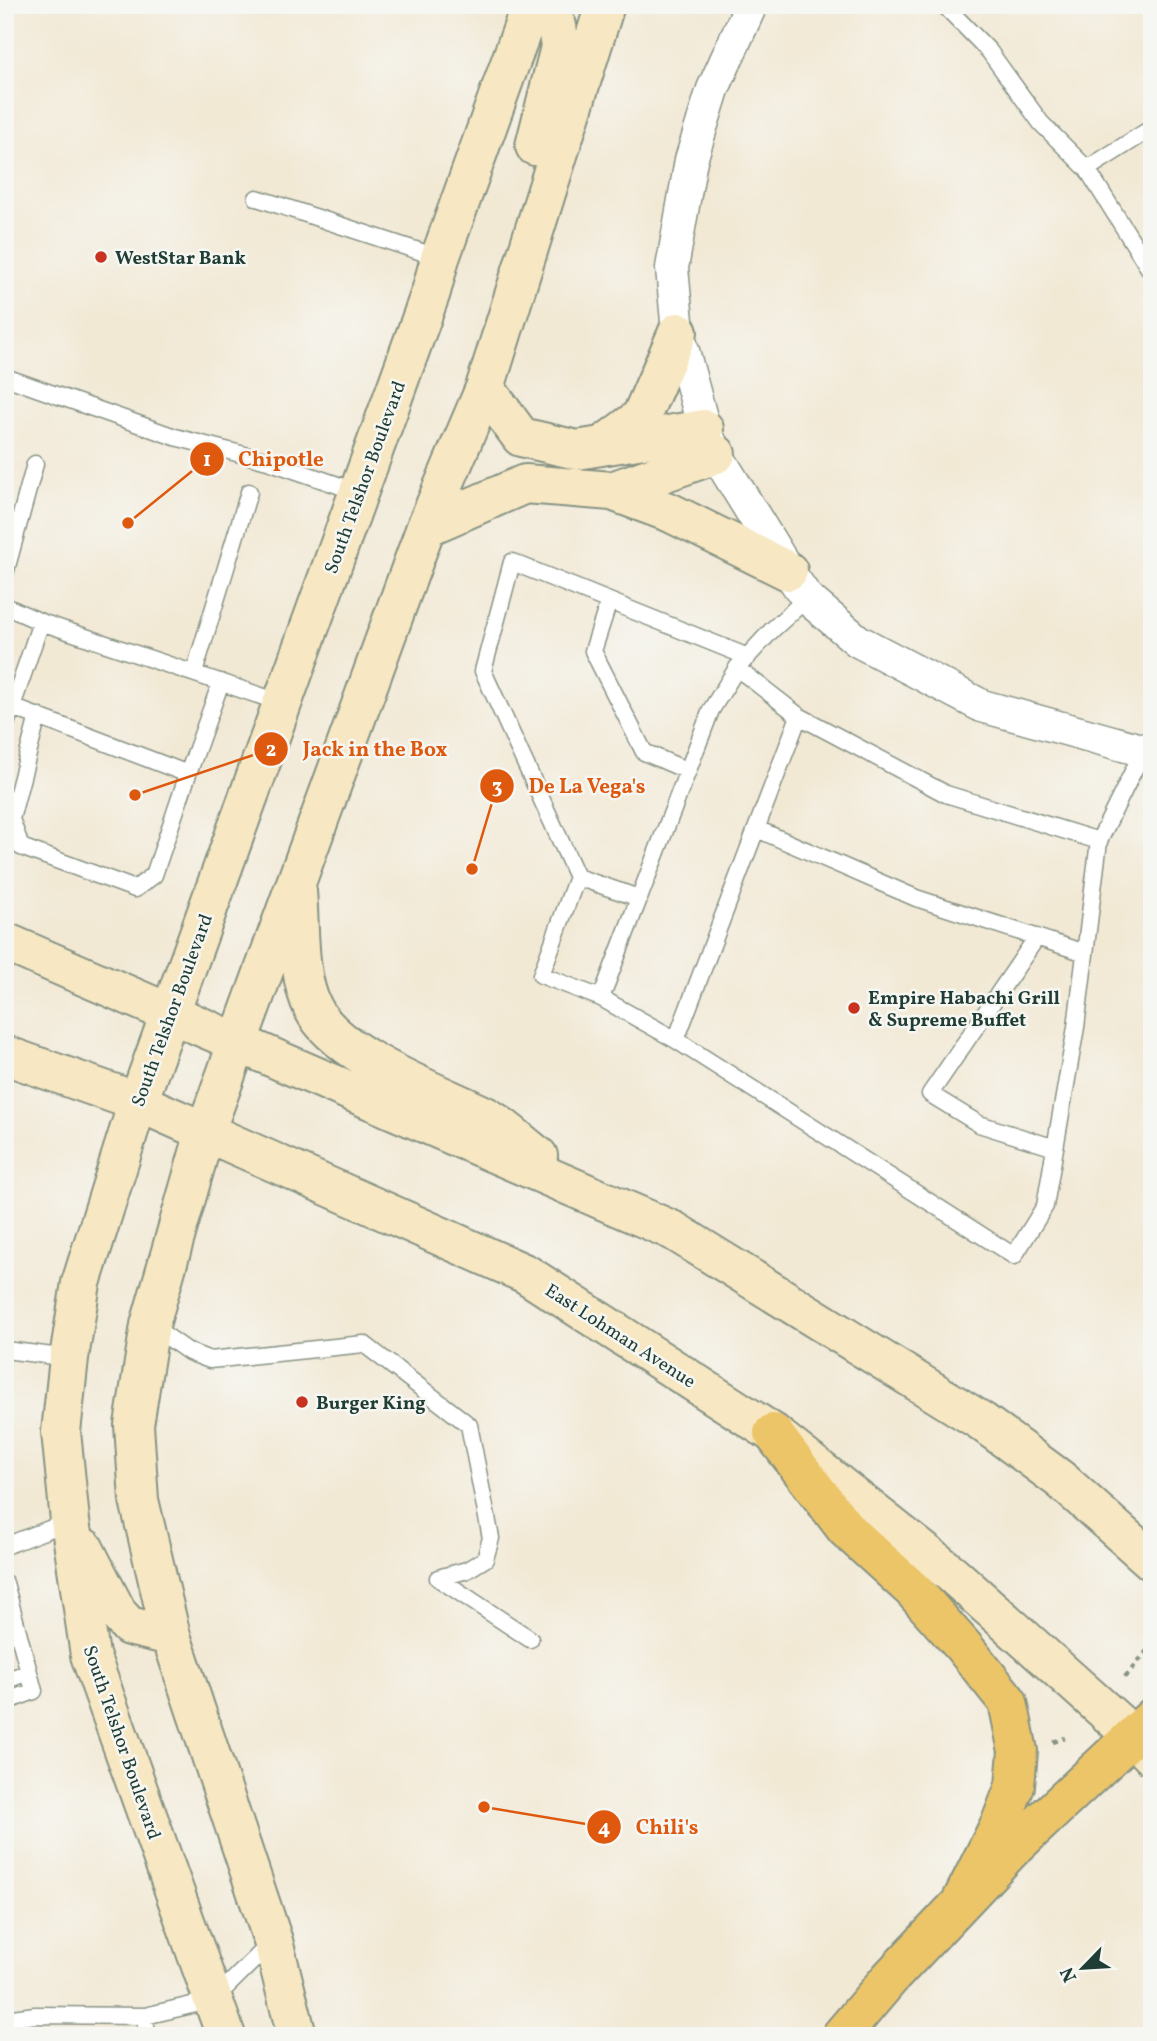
<svg xmlns="http://www.w3.org/2000/svg" width="1157" height="2041" font-family="Vollkorn,serif">
	<rect width="100%" height="100%" fill="#f6f6f2"/>
	<filter id="ink" filterUnits="userSpaceOnUse"><feTurbulence type="fractalNoise" baseFrequency=".0143" numOctaves="2"/><feDisplacementMap in="SourceGraphic" scale="14" xChannelSelector="R" yChannelSelector="G"/><feConvolveMatrix kernelMatrix="1 2 1 2 8 2 1 2 1" color-interpolation-filters="sRGB"/></filter>
	<filter id="wash" filterUnits="userSpaceOnUse"><feTurbulence type="fractalNoise" baseFrequency=".00686" numOctaves="4" result="noise"/><feDisplacementMap in="SourceGraphic" scale="28" xChannelSelector="R" yChannelSelector="G"/><feGaussianBlur stdDeviation="1.57" result="paint"/><feColorMatrix in="noise" values="0 0 0 0 0 0 0 0 0 0 0 0 0 0 0 0 0 1.4 0 .05"/><feComposite in="paint" operator="in"/></filter>
	<g filter="url(#wash)">
		<rect width="100%" height="100%" fill="#f2e9d5"/>
	</g>
	<g filter="url(#ink)">
		<g fill="none" stroke-linecap="round" stroke-linejoin="round">
			<defs>
				<path id="service" d="M 944,5 L 989,51 L 1041,123 L 1087,169 L 1152,273
					M 1087,169 L 1152,128
					M 257,198 L 440,258
					M 5,377 L 175,437 L 268,461 L 358,492
					M 5,574 L 35,464
					M 609,601 L 593,651 L 644,752 L 688,771
					M 5,606 L 41,622 L 282,703
					M 737,668 L 799,716 L 946,794 L 1099,841 L 1076,1027 L 1045,1206 L 1014,1256 L 676,1040 L 601,998 L 711,710 L 737,668 L 772,630 L 807,598
					M 194,673 L 249,492
					M 12,707 L 188,774 L 221,682
					M 38,716 L 11,819 L 21,847 L 135,889 L 154,875 L 188,774
					M 5,727 L 41,622
					M 757,829 L 916,898 L 1085,953
					M 1099,841 L 1143,751
					M 577,877 L 639,898
					M 1037,937 L 930,1094 L 979,1124 L 1055,1148
					M 601,998 L 541,975 L 577,877 L 483,671 L 512,562 L 748,657
					M 676,1040 L 799,716
					M 152,1326 L 189,1352 L 210,1360 L 364,1344 L 469,1425 L 491,1538 L 485,1559 L 467,1570 L 438,1578
					M 5,1350 L 69,1358
					M 5,1546 L 70,1521
					M 438,1578 L 530,1639
					M 5,1583 L 34,1691 L 5,1702
					M 5,1681 L 29,1672
					M 5,2019 L 35,2015 L 145,2016
					M 147,2036 L 145,2016 L 213,2000 L 272,1942"/>
				<path id="minor" d="M 751,5 L 713,89 L 691,160 L 672,268 L 678,332 L 704,429 L 716,454 L 788,571 L 807,598 L 858,641 L 982,706 L 1152,753"/>
				<path id="secondary" d="M 535,146 L 560,47 L 557,26 L 540,5
					M 485,388 L 521,437 L 577,450 L 704,429
					M 605,444 L 641,417 L 678,332
					M 612,491 L 716,454
					M 426,527 L 525,484 L 612,491 L 671,513 L 788,571
					M 297,891 C 300,927 297,976 313,1008 C 337,1057 438,1092 487,1117 C 505,1127 522,1144 538,1156
					M 5,942 L 674,1231 L 981,1421 L 1061,1480 L 1152,1561
					M 5,1055 L 138,1102 L 526,1274 L 773,1433 L 952,1574 L 1133,1736 L 1152,1756
					M 84,1548 L 118,1614 L 129,1626 L 171,1636
					M 226,2036 L 90,1655 L 70,1521 L 61,1432 L 69,1358 L 81,1283 L 138,1102 L 431,292 L 440,258 L 531,5
					M 297,2036 L 273,1941 L 171,1636 L 139,1500 L 134,1425 L 150,1325 L 205,1132 L 426,527 L 485,388 L 605,5"/>
				<path id="motorway" d="M 773,1433 L 846,1529 L 913,1590 L 963,1646 L 1008,1702 L 1018,1751 L 1015,1786 L 1001,1822 L 960,1904
					M 841,2036 L 890,1978 L 1010,1851 L 1152,1718"/>
			</defs>
			<use href="#service" stroke="#889384" stroke-width="19"/>
			<use href="#minor" stroke="#889384" stroke-width="35"/>
			<use href="#secondary" stroke="#889384" stroke-width="42"/>
			<use href="#motorway" stroke="#889384" stroke-width="42"/>
			<path stroke="#889384" stroke-width="4.5" stroke-dasharray="5 5" stroke-linecap="butt" d="M 1125,1677 L 1152,1645
				M 1053,1742 L 1065,1738"/>
			<use href="#service" stroke="#fff" stroke-width="16"/>
			<use href="#minor" stroke="#fff" stroke-width="32"/>
			<use href="#secondary" stroke="#f7e8c3" stroke-width="38"/>
			<use href="#motorway" stroke="#ecc569" stroke-width="38"/>
		</g>
	</g>
	<g fill="#c8321e" stroke="#f6f6f2" stroke-width="2.5">
		<circle cx="101" cy="257" r="7"/>
		<circle cx="854" cy="1008" r="7"/>
		<circle cx="302" cy="1402" r="7"/>
	</g>
	<g text-anchor="middle" stroke-width="5" stroke-linejoin="round" paint-order="stroke">
		<g font-size="19" font-weight="bold" fill="#1f3d34" stroke="#f6f6f2" text-anchor="start">
			<text x="115" y="264">WestStar Bank</text>
			<text x="868" y="1004">Empire Habachi Grill<tspan x="868" dy="22">&amp; Supreme Buffet</tspan></text>
			<text x="316" y="1409">Burger King</text>
		</g>
		<g font-size="19" fill="#1f3d34" stroke="#f6f6f2">
			<text transform="translate(364 477) rotate(-70)" y="7">South Telshor Boulevard</text>
			<text transform="translate(171 1010) rotate(-70)" y="7">South Telshor Boulevard</text>
			<text transform="translate(621 1335) rotate(33)" y="7">East Lohman Avenue</text>
			<text transform="translate(123 1742) rotate(71)" y="7">South Telshor Boulevard</text>
		</g>
	</g>
	<path fill="none" stroke="#de580e" stroke-width="2.5" d="M128 523L207 459M135 795L271 749M472 869L497 786M484 1807L604 1827"/>
	<g fill="#de580e" stroke="#f6f6f2" stroke-width="2.5">
		<circle cx="128" cy="523" r="7"/>
		<circle cx="135" cy="795" r="7"/>
		<circle cx="472" cy="869" r="7"/>
		<circle cx="484" cy="1807" r="7"/>
		<circle cx="207" cy="459" r="18"/>
		<circle cx="271" cy="749" r="18"/>
		<circle cx="497" cy="786" r="18"/>
		<circle cx="604" cy="1827" r="18"/>
	</g>
	<g font-size="21" text-anchor="middle" font-weight="bold" fill="#fff">
		<text x="207" y="466">1</text>
		<text x="271" y="756">2</text>
		<text x="497" y="793">3</text>
		<text x="604" y="1834">4</text>
	</g>
	<g font-size="21" text-anchor="middle" font-weight="bold" fill="#de580e" stroke="#f6f6f2" stroke-width="5" stroke-linejoin="round" paint-order="stroke">
		<text x="281" y="466">Chipotle</text>
		<text x="375" y="756">Jack in the Box</text>
		<text x="587" y="793">De La Vega's</text>
		<text x="667" y="1834">Chili's</text>
	</g>
	<rect width="1157" height="2041" fill="none" stroke="#f6f6f2" stroke-width="28"/>
	<g transform="translate(1083 1968) rotate(245)" stroke="#f6f6f2" stroke-width="5" paint-order="stroke">
	<path d="M0-5L12 26L0 18L-12 26Z" fill="#1f3d34"/>
	<text y="-10" font-size="19" font-weight="bold" text-anchor="middle" fill="#1f3d34">N</text>
	</g>
</svg>
